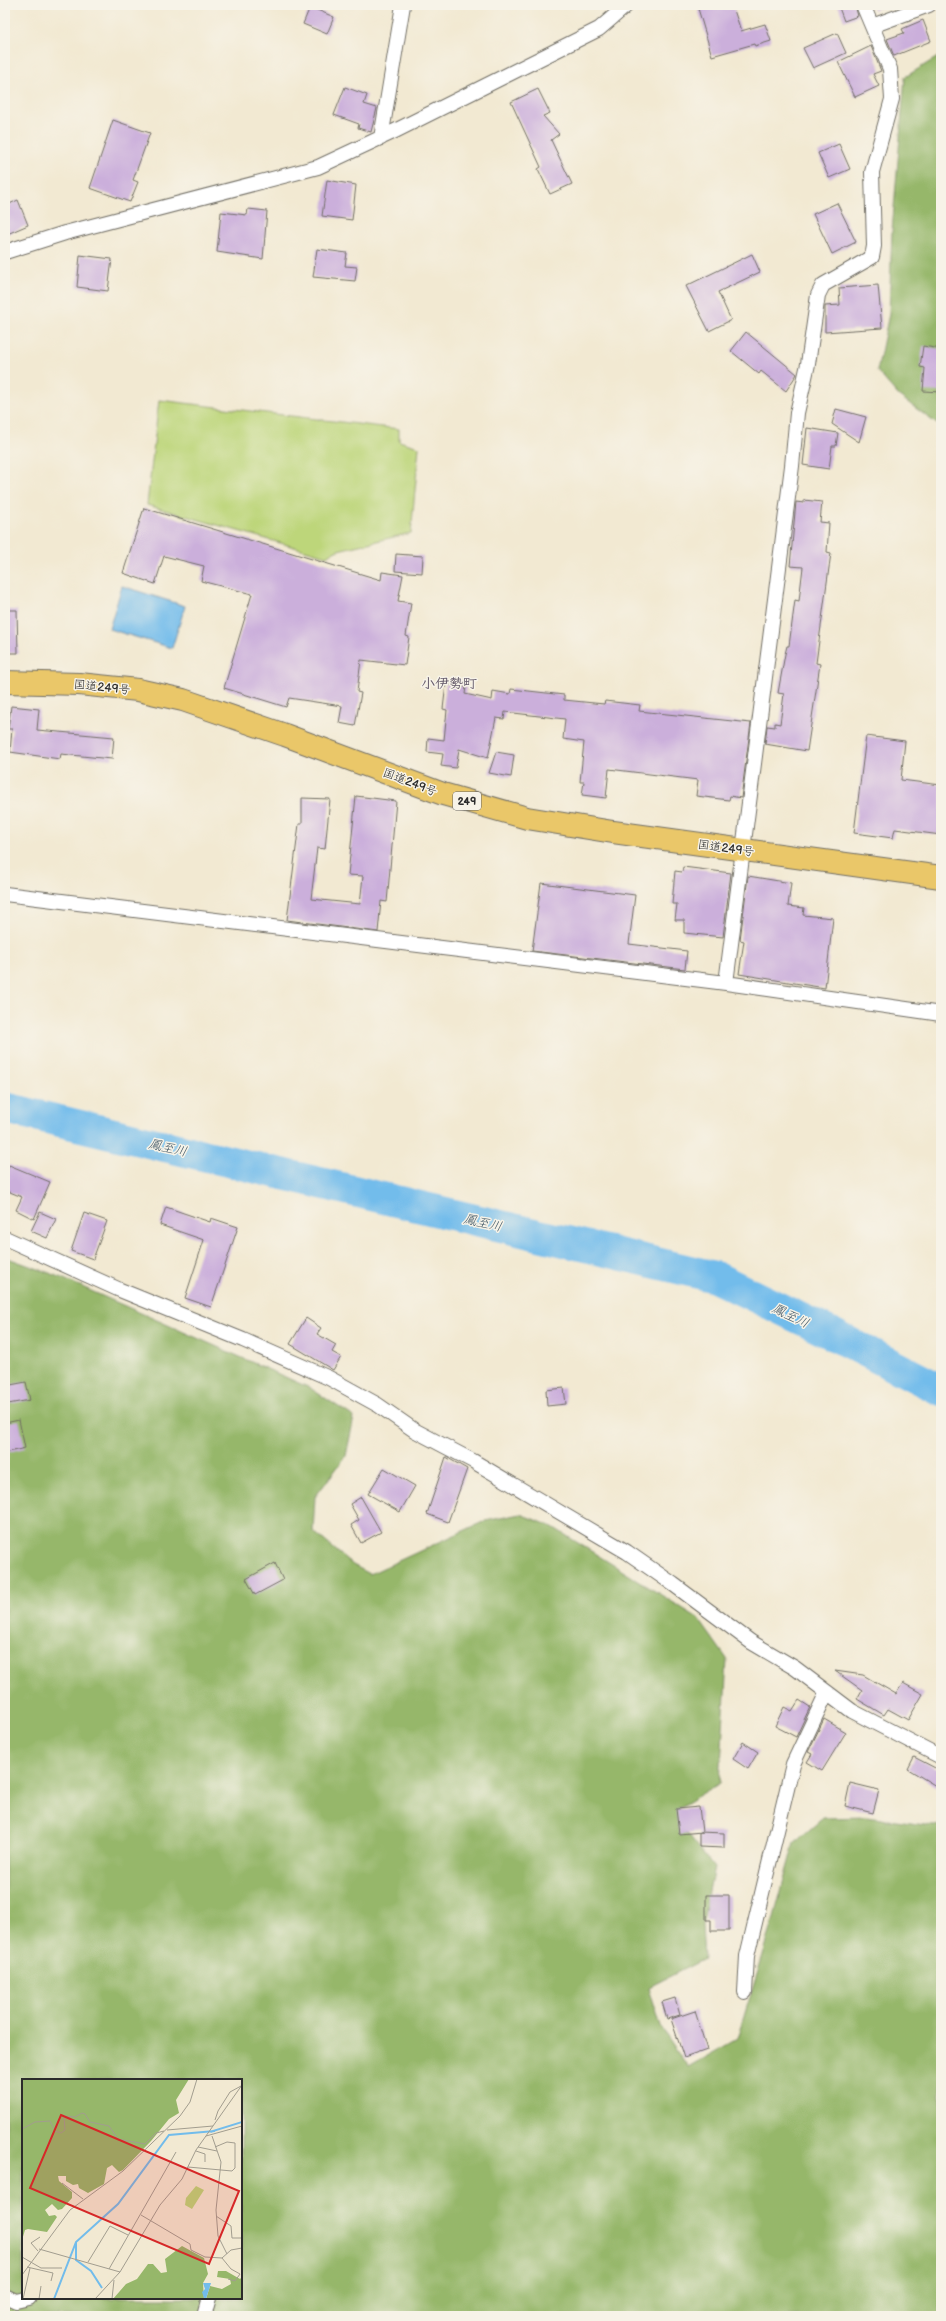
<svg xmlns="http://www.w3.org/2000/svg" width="946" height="2321" font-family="'Balsamiq Sans','Klee One',sans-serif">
	<rect width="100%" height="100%" fill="#f7f3e8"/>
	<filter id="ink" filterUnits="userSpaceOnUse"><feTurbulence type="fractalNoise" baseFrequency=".025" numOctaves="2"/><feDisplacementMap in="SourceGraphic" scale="8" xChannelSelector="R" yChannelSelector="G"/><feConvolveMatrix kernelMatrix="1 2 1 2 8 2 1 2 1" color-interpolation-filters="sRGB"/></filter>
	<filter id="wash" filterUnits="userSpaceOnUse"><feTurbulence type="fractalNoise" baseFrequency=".012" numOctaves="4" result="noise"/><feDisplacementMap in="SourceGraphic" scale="16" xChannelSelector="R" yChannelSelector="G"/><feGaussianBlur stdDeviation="0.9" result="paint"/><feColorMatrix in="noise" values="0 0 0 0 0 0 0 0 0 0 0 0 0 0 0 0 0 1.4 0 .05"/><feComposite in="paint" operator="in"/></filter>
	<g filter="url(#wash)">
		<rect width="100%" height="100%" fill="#f2e9d2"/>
		<path fill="#bdd67a" stroke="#748052" d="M 159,400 L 399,429 L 399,441 L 419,447 L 411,533 L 338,550 L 326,556 L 147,505 Z"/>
		<path fill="#96b76a" stroke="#60714a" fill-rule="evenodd" d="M 941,55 L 941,427 L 898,395 L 877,371 L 889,314 L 892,231 L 905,77 Z
			M 5,1257 L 55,1275 L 310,1388 L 354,1417 L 346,1456 L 315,1497 L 313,1531 L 353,1565 L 370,1574 L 485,1521 L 520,1514 L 551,1526 L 698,1618 L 727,1659 L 720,1783 L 678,1808 L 682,1827 L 714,1868 L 702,1925 L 704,1959 L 649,1987 L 661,2027 L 688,2067 L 737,2039 L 770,1932 L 794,1843 L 823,1818 L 866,1817 L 941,1827 L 941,2316 L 5,2316 ZM 23,2080 L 241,2080 L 241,2298 L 23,2298 Z"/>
		<path fill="#72bceb" stroke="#4e748b" d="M 122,586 L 185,606 L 172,648 L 109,629 Z"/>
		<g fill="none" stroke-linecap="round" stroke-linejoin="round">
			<path stroke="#72bceb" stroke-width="32" d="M 5,1108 L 715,1277 L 830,1333 L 941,1390"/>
		</g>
		<g id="blocks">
			<path fill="#cbafdb" d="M 697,5 L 725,5 L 726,9 L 733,7 L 741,31 L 765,24 L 771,41 L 755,46 L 754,44 L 712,56 Z
				M 838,5 L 855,5 L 858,16 L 844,21 Z
				M 872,5 L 882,5 L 882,7 L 874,10 Z
				M 310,7 L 334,17 L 327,34 L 303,24 Z
				M 923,20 L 931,41 L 894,56 L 887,39 L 904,33 L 902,29 Z
				M 837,33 L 846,53 L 813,68 L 803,48 Z
				M 871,46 L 881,71 L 873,74 L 879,86 L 855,97 L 838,62 Z
				M 345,87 L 367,95 L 364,104 L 377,108 L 371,132 L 358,128 L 359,124 L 334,115 Z
				M 538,89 L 550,113 L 543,116 L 559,134 L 551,140 L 572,184 L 550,194 L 538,169 L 541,167 L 511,102 Z
				M 113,120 L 150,133 L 133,180 L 138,182 L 130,202 L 90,188 Z
				M 839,144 L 850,169 L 829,178 L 818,153 Z
				M 327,180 L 356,185 L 352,220 L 322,216 Z
				M 18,200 L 28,225 L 5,235 L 5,206 Z
				M 837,203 L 856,242 L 832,254 L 813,214 Z
				M 248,209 L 267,211 L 263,259 L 217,252 L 221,212 L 247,215 Z
				M 317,249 L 347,253 L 345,266 L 357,267 L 355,281 L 313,277 Z
				M 752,254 L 760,272 L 718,292 L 731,320 L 709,331 L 686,286 Z
				M 80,255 L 112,259 L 108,291 L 77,287 Z
				M 878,285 L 882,328 L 825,332 L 825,306 L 840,305 L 839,288 Z
				M 746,332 L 797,374 L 786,391 L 761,371 L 759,374 L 731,351 Z
				M 923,346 L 941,349 L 941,392 L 923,391 L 925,368 L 920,367 Z
				M 836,409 L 866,417 L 859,442 L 832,424 Z
				M 807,428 L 838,433 L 836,446 L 832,446 L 829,469 L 803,465 Z
				M 804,500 L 822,502 L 820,522 L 829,523 L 827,552 L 831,553 L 816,663 L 820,664 L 807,751 L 765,744 L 767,726 L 775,727 L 775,723 L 780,724 L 784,694 L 778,693 L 785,654 L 787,646 L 789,646 L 795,600 L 799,601 L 803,567 L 790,566 L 796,502 L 804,503 Z
				M 144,508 L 381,580 L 382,572 L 403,575 L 398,601 L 411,603 L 406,636 L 409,637 L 405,665 L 361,660 L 357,692 L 361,693 L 355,726 L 339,723 L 342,706 L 289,698 L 286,707 L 224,688 L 252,594 L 201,581 L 204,566 L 164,556 L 155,584 L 123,573 Z
				M 396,554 L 423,556 L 422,573 L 395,571 Z
				M 5,610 L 17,610 L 18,653 L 5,653 Z
				M 446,684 L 466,687 L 465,694 L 492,700 L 493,691 L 510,694 L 511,689 L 564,695 L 564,700 L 604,704 L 605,701 L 640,705 L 639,711 L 751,723 L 741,798 L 730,796 L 729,800 L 696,796 L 698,780 L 609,769 L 606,798 L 582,795 L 584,782 L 580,782 L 584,742 L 563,739 L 565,719 L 505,712 L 504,719 L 496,718 L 488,758 L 459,749 L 456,768 L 441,766 L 443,754 L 427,752 L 428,738 L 444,740 L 447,710 L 443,709 Z
				M 11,706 L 39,709 L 37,730 L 114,737 L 112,759 L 61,754 L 60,759 L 10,752 L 12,729 L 8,729 Z
				M 866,736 L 905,741 L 901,780 L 941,785 L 941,835 L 895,829 L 893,838 L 854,833 Z
				M 496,752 L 514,755 L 511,777 L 489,773 Z
				M 356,796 L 396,801 L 387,902 L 381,901 L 378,932 L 287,920 L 299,824 L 302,824 L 302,798 L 330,799 L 325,849 L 317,848 L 311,899 L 360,904 L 363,876 L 348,875 Z
				M 683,867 L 731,873 L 723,937 L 684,933 L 684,920 L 675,920 L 677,904 L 672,904 L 675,871 L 682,872 Z
				M 748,876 L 791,883 L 788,906 L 804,908 L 803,915 L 833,918 L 825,988 L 739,974 L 744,941 L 740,940 Z
				M 541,883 L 635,895 L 629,944 L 687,951 L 685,969 L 532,951 Z
				M 9,1165 L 50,1182 L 34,1219 L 16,1210 L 22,1197 L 5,1190 L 5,1176 Z
				M 166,1207 L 210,1222 L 211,1218 L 238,1227 L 211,1307 L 185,1298 L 204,1240 L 160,1225 Z
				M 40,1212 L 56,1219 L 47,1238 L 31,1231 Z
				M 84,1213 L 107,1221 L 93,1259 L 71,1251 Z
				M 306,1318 L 321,1328 L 317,1334 L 336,1345 L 332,1352 L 341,1357 L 333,1370 L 290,1344 Z
				M 26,1382 L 30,1400 L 8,1404 L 5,1386 Z
				M 564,1388 L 566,1404 L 547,1406 L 546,1390 Z
				M 19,1420 L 25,1448 L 5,1453 L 5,1423 Z
				M 446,1457 L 467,1469 L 448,1522 L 427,1514 Z
				M 384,1468 L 415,1486 L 400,1512 L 368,1494 Z
				M 361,1497 L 381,1532 L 361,1543 L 351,1525 L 359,1520 L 350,1504 Z
				M 275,1563 L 283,1580 L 255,1595 L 246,1579 Z
				M 835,1671 L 863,1675 L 896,1694 L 903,1683 L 923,1694 L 908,1720 L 888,1709 L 884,1715 L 857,1699 L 862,1690 Z
				M 799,1700 L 810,1707 L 796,1737 L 775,1726 L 784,1707 L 792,1711 Z
				M 824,1719 L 846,1732 L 822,1771 L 807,1762 L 812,1754 L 808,1752 Z
				M 743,1742 L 758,1752 L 748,1769 L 733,1759 Z
				M 914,1757 L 941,1771 L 941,1789 L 908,1769 Z
				M 850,1783 L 879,1790 L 873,1813 L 845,1806 Z
				M 699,1807 L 702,1832 L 679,1834 L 676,1809 Z
				M 699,1832 L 724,1833 L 724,1848 L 699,1847 Z
				M 706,1895 L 729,1895 L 729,1931 L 711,1931 L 711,1920 L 706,1920 Z
				M 675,1998 L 680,2015 L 667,2019 L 662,2002 Z
				M 695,2011 L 707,2050 L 684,2058 L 671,2019 Z"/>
		</g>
	</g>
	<g filter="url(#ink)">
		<use href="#blocks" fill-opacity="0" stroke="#716e65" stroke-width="1"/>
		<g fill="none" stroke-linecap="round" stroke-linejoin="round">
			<defs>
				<path id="minor" d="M 872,26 L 929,5
					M 381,138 L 403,5
					M 5,252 L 65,233 L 318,167 L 393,132 L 599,29 L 627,5
					M 5,894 L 726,983 L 941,1014
					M 726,983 L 792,466 L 797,413 L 808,364 L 818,295 L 823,285 L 872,257 L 874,246 L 872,172 L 892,99 L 890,69 L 863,5
					M 5,1238 L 120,1290 L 243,1340 L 329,1378 L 378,1405 L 414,1430 L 473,1461 L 627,1552 L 673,1584 L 751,1642 L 795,1668 L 852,1711 L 941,1757
					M 745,1992 L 747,1956 L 793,1764 L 827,1692
					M 5,2296 L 16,2301 L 29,2298
					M 204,2316 L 209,2298"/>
				<path id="trunk" d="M 5,682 L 79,684 L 138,690 L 183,700 L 285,735 L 443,794 L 527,818 L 613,832 L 941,877"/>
			</defs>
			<use href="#minor" stroke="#716e65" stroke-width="16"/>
			<use href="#trunk" stroke="#716e65" stroke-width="24"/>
			<use href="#minor" stroke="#fff" stroke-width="14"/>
			<use href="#trunk" stroke="#eac769" stroke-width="22"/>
		</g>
	</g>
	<g text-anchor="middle" stroke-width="3" stroke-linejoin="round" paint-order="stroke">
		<rect fill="#f7f3e8" stroke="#686764" stroke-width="1" x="453" y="792" width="28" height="18" rx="3"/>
		<g font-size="11" font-weight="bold" fill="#2b2b2b">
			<text x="467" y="805">249</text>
		</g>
		<g font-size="12" fill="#2b2b2b" stroke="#f7f3e8">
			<text transform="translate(102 687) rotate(6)" y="4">国道249号</text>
			<text transform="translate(410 782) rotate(21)" y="4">国道249号</text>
			<text transform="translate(726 848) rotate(8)" y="4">国道249号</text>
		</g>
		<g font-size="13" font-style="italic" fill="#405665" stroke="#f7f3e8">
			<text transform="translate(168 1147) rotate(13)" y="5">鳳至川</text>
			<text transform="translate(483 1222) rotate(13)" y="5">鳳至川</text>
			<text transform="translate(791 1315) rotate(26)" y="5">鳳至川</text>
		</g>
		<g font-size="14" font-weight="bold" fill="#635969" stroke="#f7f3e8">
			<text x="449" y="688">小伊勢町</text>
		</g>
	</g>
	<g transform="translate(22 2079)">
		<rect width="220" height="220" fill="#f2e9d2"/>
		<path d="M 174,107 L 182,111 L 170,130 L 163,126 L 164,119 Z" fill="#bdd67a"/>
		<path d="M 0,0 L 167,0 L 154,21 L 157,34 L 147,40 L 129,62 L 101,91 L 97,93 L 90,86 L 85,89 L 82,105 L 66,114 L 57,109 L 56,105 L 51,106 L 44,102 L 44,97 L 36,97 L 37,102 L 50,113 L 50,119 L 40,130 L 36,131 L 30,125 L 23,131 L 27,137 L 33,136 L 35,138 L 25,153 L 6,150 L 3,151 L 0,161 ZM 160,167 L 182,179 L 186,195 L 181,204 L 182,220 L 91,220 L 104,205 L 115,200 L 126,185 L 131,185 L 139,194 L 145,193 L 143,180 ZM 196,192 L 204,192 L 218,200 L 220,198 L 220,220 L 184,220 L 188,207 L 200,210 L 209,205 L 208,200 L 195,198 Z" fill="#96b76a"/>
		<path d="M 220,42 L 220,44 L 188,54 L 191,51 ZM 181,204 L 189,204 L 184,220 L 182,219 L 180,213 L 183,210 Z" fill="#72bceb"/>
		<path fill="none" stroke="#72bceb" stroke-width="2" d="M 54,163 L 54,181 L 69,192 L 80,209M 32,220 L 54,163 L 96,125 L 147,56 L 193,52"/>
		<path fill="none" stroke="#a29d8f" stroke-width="1" d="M 193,41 L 196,32 L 208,13 L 219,7M 0,50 L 13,43 L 28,42 L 33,52 L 39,54 L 43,51 L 42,37 L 53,38 L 60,34 L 63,35 L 68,43 L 87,47 L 96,60 L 123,65 L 134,54 L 142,52M 145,51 L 191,47M 184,57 L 220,47M 190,57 L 199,83 L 194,131 L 196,157 L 205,175M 176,68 L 195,72M 174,72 L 183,75 L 183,83M 166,88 L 210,92 L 213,89 L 213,64 L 205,63 L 193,68M 40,104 L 61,120M 119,136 L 168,165 L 169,171 L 183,178 L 200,179 L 209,171 L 220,169M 194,137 L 209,147 L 210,159 L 220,159M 17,170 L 98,193M 16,172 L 9,164 L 18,158M 0,178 L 19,189 L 40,189M 200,179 L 209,190 L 218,195 L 213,202 L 206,200M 66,183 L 88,147 L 106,156M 5,188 L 31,194 L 29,202M 87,190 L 154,73M 0,196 L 48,131 L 101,92 L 158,37 L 168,23 L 175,0M 1,220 L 8,189M 17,220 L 19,207M 73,220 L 98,193 L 138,126 L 160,100 L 174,71 L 220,6M 90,220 L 92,201"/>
		<path fill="#d62828" fill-opacity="0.15" stroke="#d62828" stroke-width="2" d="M 39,36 L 217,112 L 187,185 L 8,109 Z"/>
		<rect width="220" height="220" fill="none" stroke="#2b2b2b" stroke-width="2"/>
	</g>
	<rect width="946" height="2321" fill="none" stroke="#f7f3e8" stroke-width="20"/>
</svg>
